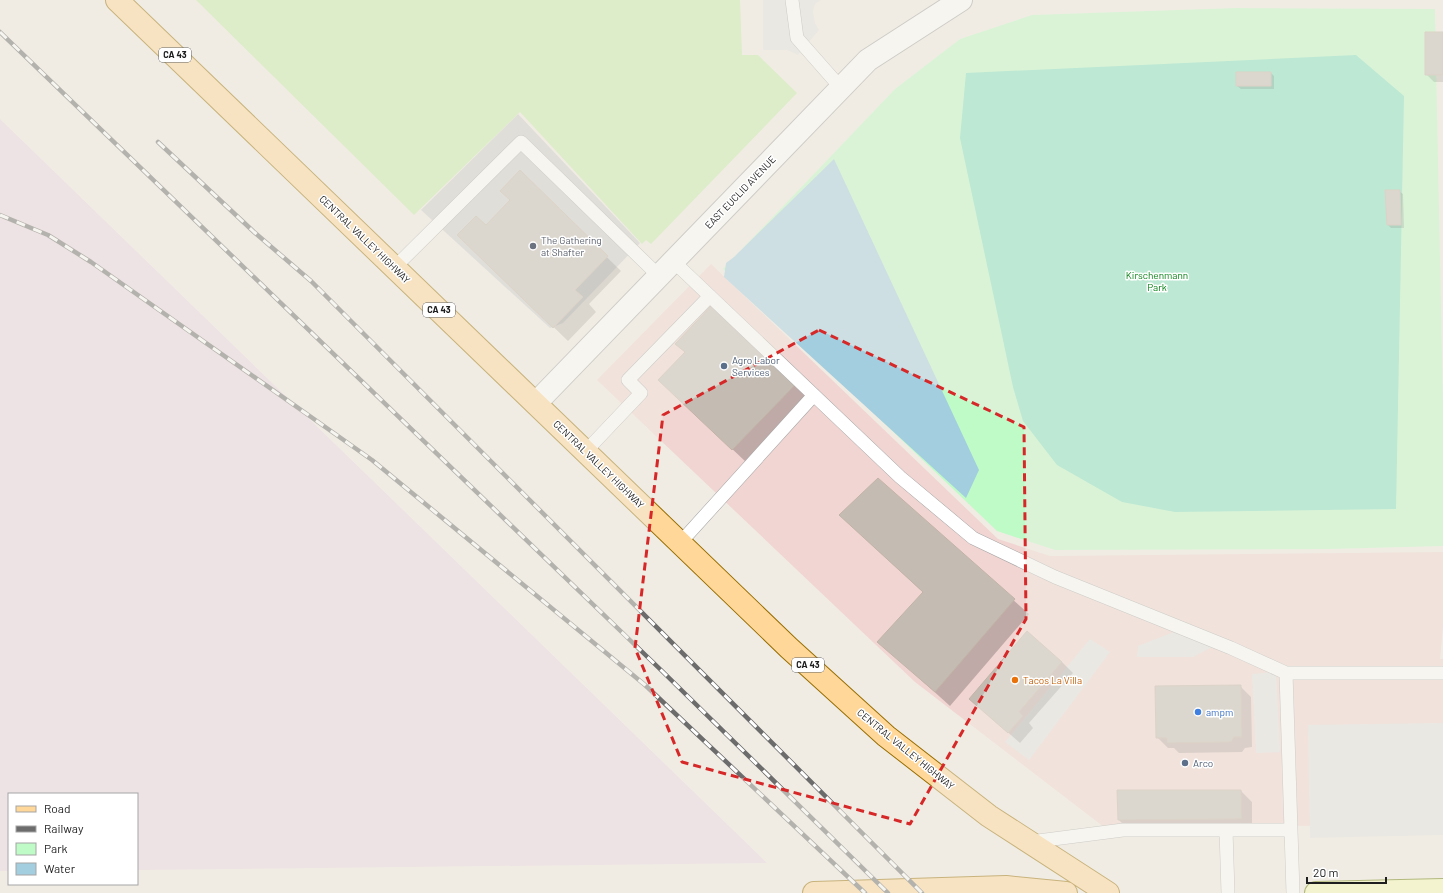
<svg xmlns="http://www.w3.org/2000/svg" width="1443" height="893" font-family="Barlow,sans-serif">
	<rect width="100%" height="100%" fill="#f0ece4"/>
	<path fill="#f1d5d2" d="M 711,264 L 998,539 L 1050,556 L 1443,552 L 1443,626 L 1440,659 L 1443,659 L 1443,825 L 1104,827 L 915,682 L 597,380 Z"/>
	<path fill="#e9d6e4" d="M 0,119 L 767,863 L 137,870 L 137,794 L 9,794 L 9,871 L 0,871 Z"/>
	<path fill="#ccc" d="M 518,114 L 640,243 L 563,323 L 550,328 L 421,210 Z"/>
	<path fill="#c6eca8" d="M 196,0 L 740,0 L 742,55 L 758,55 L 797,93 L 651,244 L 646,240 L 642,244 L 520,112 L 414,215 Z"/>
	<path fill="#bffbc7" d="M 1236,8 L 1435,9 L 1443,402 L 1443,546 L 1330,549 L 1055,550 L 997,531 L 723,269 L 895,89 L 960,39 L 1032,15 Z"/>
	<path fill="#7fe2c0" d="M 1356,55 L 1404,96 L 1396,509 L 1175,512 L 1122,502 L 1057,465 L 1023,421 L 1013,387 L 960,138 L 966,73 Z"/>
	<path fill="#e2e2e2" d="M 763,0 L 821,0 L 815,4 L 813,12 L 815,23 L 819,30 L 798,55 L 787,50 L 763,50 Z
		M 1174,632 L 1212,647 L 1193,657 L 1137,657 L 1138,646 Z
		M 1090,639 L 1110,652 L 1029,760 L 1005,742 Z
		M 1276,672 L 1280,752 L 1256,753 L 1252,674 Z
		M 1443,723 L 1443,835 L 1310,838 L 1308,725 Z"/>
	<path fill="#a3cedf" d="M 834,159 L 979,470 L 966,498 L 724,277 L 726,263 L 734,257 Z"/>
	<path fill="#0003" d="M 1443,33 L 1443,82 L 1434,82 L 1426,74 Z
		M 1271,73 L 1274,76 L 1274,89 L 1241,89 L 1237,86 Z
		M 520,172 L 621,271 L 589,304 L 596,312 L 568,341 L 473,249 L 486,227 L 511,201 Z
		M 1399,191 L 1403,194 L 1404,228 L 1391,228 L 1388,225 Z
		M 712,306 L 809,398 L 747,463 L 674,394 L 686,353 L 677,344 Z
		M 878,479 L 1029,614 L 950,706 L 879,642 L 924,593 L 840,515 Z
		M 1062,662 L 1073,673 L 1029,723 L 1033,728 L 1020,743 L 970,699 Z
		M 1240,686 L 1251,697 L 1252,747 L 1245,748 L 1242,752 L 1179,753 L 1174,748 L 1168,748 L 1157,737 Z
		M 1241,791 L 1252,802 L 1252,829 L 1130,831 L 1119,820 Z"/>
	<path fill="#c4bcb3" stroke="#c2b3a6" d="M 1425,32 L 1443,32 L 1443,75 L 1425,75 Z
		M 1236,72 L 1271,72 L 1271,86 L 1236,86 Z
		M 520,170 L 608,256 L 575,290 L 583,297 L 553,328 L 457,235 L 476,216 L 486,225 L 510,200 L 500,191 Z
		M 1385,190 L 1400,190 L 1401,225 L 1387,225 Z
		M 712,305 L 796,384 L 732,450 L 658,380 L 685,352 L 675,344 Z
		M 878,478 L 1015,599 L 935,692 L 877,642 L 923,592 L 839,515 Z
		M 1027,631 L 1062,662 L 1019,712 L 1023,716 L 1008,733 L 969,699 Z
		M 1241,685 L 1242,737 L 1234,737 L 1231,742 L 1167,743 L 1167,738 L 1156,738 L 1155,686 Z
		M 1117,790 L 1241,790 L 1242,819 L 1118,820 Z"/>
	<g fill="none" stroke-linecap="round" stroke-linejoin="round">
		<defs>
			<path id="service" d="M 792,0 L 797,38 L 841,88
				M 673,261 L 900,477 L 973,538 L 1055,577 L 1231,648 L 1286,673 L 1443,673
				M 395,267 L 521,142 L 659,276
				M 586,451 L 641,393 L 628,380 L 710,296
				M 680,543 L 814,395
				M 1286,673 L 1293,893
				M 1226,830 L 1228,893
				M 1030,842 L 1123,830 L 1291,830"/>
			<path id="minor" d="M 536,403 L 868,60 L 961,0"/>
			<path id="secondary" d="M 1316,893 L 1443,890"/>
			<path id="primary" d="M 117,0 L 789,648 L 886,736 L 989,816 L 1108,893
				M 814,893 L 1006,887 L 1066,893"/>
		</defs>
		<use href="#service" stroke="#a5a5a5" stroke-width="14"/>
		<use href="#minor" stroke="#a5a5a5" stroke-width="24"/>
		<use href="#secondary" stroke="#677901" stroke-width="24"/>
		<use href="#primary" stroke="#986d00" stroke-width="24"/>
		<use href="#service" stroke="#fff" stroke-width="13"/>
		<use href="#minor" stroke="#fff" stroke-width="22"/>
		<use href="#secondary" stroke="#f5fcb6" stroke-width="22"/>
		<use href="#primary" stroke="#ffd899" stroke-width="22"/>
		<defs>
			<path id="rail" d="M 0,32 L 662,671 L 888,893
				M 158,142 L 254,232 L 311,281 L 922,893
				M 0,215 L 48,235 L 91,262 L 372,460 L 645,685 L 865,893"/>
		</defs>
		<use href="#rail" stroke="#6c6c6c" stroke-width="4.5"/>
		<use href="#rail" stroke="#fff" stroke-width="3" stroke-dasharray="9" stroke-linecap="butt"/>
	</g>
	<path d="M0 0H1443V893H0ZM 819,330 L 1024,427 L 1026,619 L 910,824 L 682,762 L 635,648 L 663,415 Z" fill="#f0ece4" fill-opacity=".55" fill-rule="evenodd"/>
	<path fill="none" stroke="#d62828" stroke-width="3" stroke-dasharray="8 5" stroke-linejoin="round" d="M 819,330 L 1024,427 L 1026,619 L 910,824 L 682,762 L 635,648 L 663,415 Z"/>
	<circle fill="#6b7280" stroke="#fff" stroke-width="1.5" cx="533" cy="246" r="4"/>
	<g fill="#5c6f8a" stroke="#fff" stroke-width="1.5">
		<circle cx="724" cy="366" r="4"/>
		<circle cx="1185" cy="763" r="4"/>
	</g>
	<circle fill="#e8710a" stroke="#fff" stroke-width="1.5" cx="1015" cy="680" r="4"/>
	<circle fill="#3f7fe0" stroke="#fff" stroke-width="1.5" cx="1198" cy="712" r="4"/>
	<g text-anchor="middle" stroke-width="3" stroke-linejoin="round" paint-order="stroke">
		<g fill="#fff" stroke="#626262" stroke-width="1">
			<rect x="159" y="48" width="32" height="14" rx="3"/>
			<rect x="423" y="303" width="32" height="14" rx="3"/>
			<rect x="792" y="658" width="32" height="14" rx="3"/>
		</g>
		<g font-size="9" font-weight="bold" fill="#1e1e1e">
			<text x="175" y="58">CA 43</text>
			<text x="439" y="313">CA 43</text>
			<text x="808" y="668">CA 43</text>
		</g>
		<g font-size="10" fill="#1e1e1e" stroke="#fff">
			<text transform="translate(740 192) rotate(-46)" y="4">EAST EUCLID AVENUE</text>
			<text transform="translate(365 239) rotate(44)" y="4">CENTRAL VALLEY HIGHWAY</text>
			<text transform="translate(599 464) rotate(44)" y="4">CENTRAL VALLEY HIGHWAY</text>
			<text transform="translate(906 749) rotate(39)" y="4">CENTRAL VALLEY HIGHWAY</text>
		</g>
		<g font-size="10" fill="#5b616d" stroke="#fff" text-anchor="start">
			<text x="541" y="244">The Gathering<tspan x="541" dy="12">at Shafter</tspan></text>
		</g>
		<g font-size="10" fill="#088117" stroke="#fff">
			<text x="1157" y="279">Kirschenmann<tspan x="1157" dy="12">Park</tspan></text>
		</g>
		<g font-size="10" fill="#4e5e75" stroke="#fff" text-anchor="start">
			<text x="732" y="364">Agro Labor<tspan x="732" dy="12">Services</tspan></text>
			<text x="1193" y="767">Arco</text>
		</g>
		<g font-size="10" fill="#c56008" stroke="#fff" text-anchor="start">
			<text x="1023" y="684">Tacos La Villa</text>
		</g>
		<g font-size="10" fill="#366cbe" stroke="#fff" text-anchor="start">
			<text x="1206" y="716">ampm</text>
		</g>
	</g>
	<rect x="8" y="793" width="130" height="92" fill="#ffffff" stroke="#a5a5a5"/>
	<rect x="16" y="806" width="20" height="6" fill="#ffd899" stroke="#a5a5a5"/>
	<text x="44" y="813" font-size="12" fill="#1e1e1e">Road</text>
	<rect x="16" y="826" width="20" height="6" fill="#6c6c6c" stroke="#a5a5a5"/>
	<text x="44" y="833" font-size="12" fill="#1e1e1e">Railway</text>
	<rect x="16" y="843" width="20" height="12" fill="#bffbc7" stroke="#a5a5a5"/>
	<text x="44" y="853" font-size="12" fill="#1e1e1e">Park</text>
	<rect x="16" y="863" width="20" height="12" fill="#a3cedf" stroke="#a5a5a5"/>
	<text x="44" y="873" font-size="12" fill="#1e1e1e">Water</text>
	<path d="M1307 877v6h79v-6" fill="none" stroke="#1e1e1e" stroke-width="2"/>
	<text x="1313" y="877" font-size="12" fill="#1e1e1e" stroke="#ffffff" stroke-width="3" paint-order="stroke">20 m</text>
</svg>
